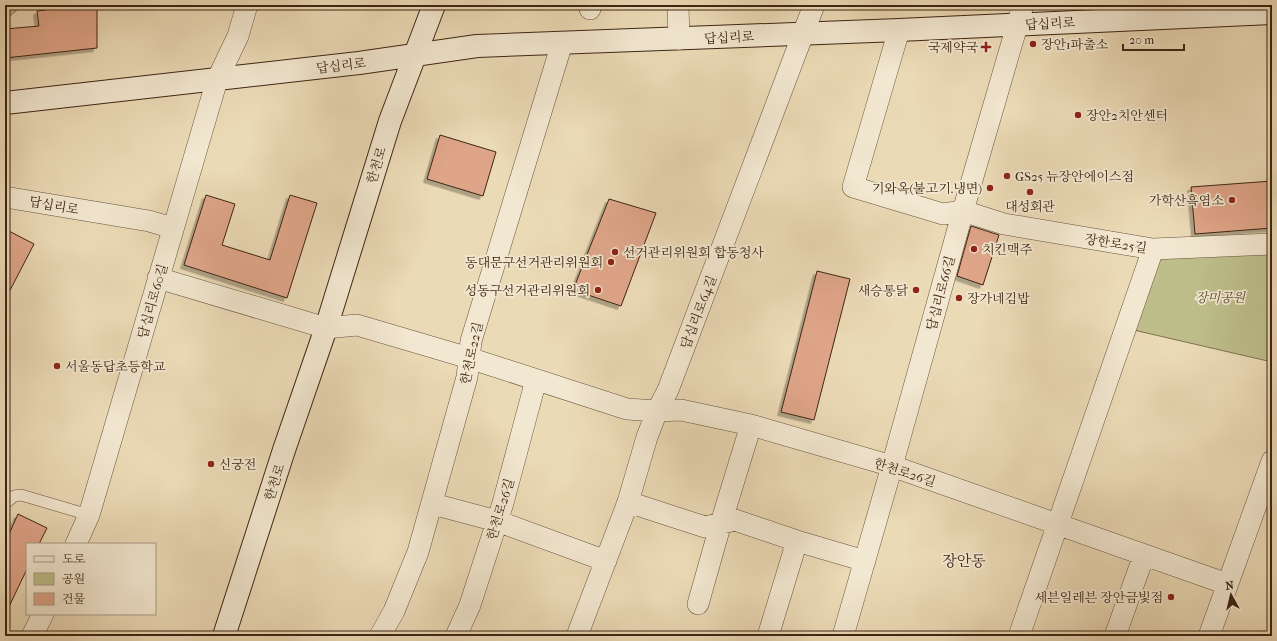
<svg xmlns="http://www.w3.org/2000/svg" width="1277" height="641" font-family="'IM FELL French Canon','Noto Serif KR',serif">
	<defs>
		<filter id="shadow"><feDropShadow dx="-3.5" dy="3.5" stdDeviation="0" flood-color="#0004"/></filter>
	</defs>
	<rect width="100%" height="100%" fill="#ebdab6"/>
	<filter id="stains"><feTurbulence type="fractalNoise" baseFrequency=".005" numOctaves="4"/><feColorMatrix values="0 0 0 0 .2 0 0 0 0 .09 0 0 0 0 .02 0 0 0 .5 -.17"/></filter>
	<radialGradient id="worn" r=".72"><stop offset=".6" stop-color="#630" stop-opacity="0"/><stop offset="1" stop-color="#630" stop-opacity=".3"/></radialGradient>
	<path fill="#bdbe8a" stroke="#7e724e" d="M 5,5 L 23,5 L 5,20 Z
		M 1272,244 L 1272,362 L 1125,328 L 1153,249 Z"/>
	<path fill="#dfa589" stroke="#3e2513" filter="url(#shadow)" d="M 61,5 L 97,5 L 97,48 L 5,58 L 5,29 L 39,26 L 37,11 L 46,10 L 45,6 Z
		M 440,135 L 496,152 L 483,196 L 427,179 Z
		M 1272,181 L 1272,228 L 1195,234 L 1191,187 Z
		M 206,195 L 235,204 L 222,245 L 270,260 L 290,195 L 317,203 L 287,298 L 184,265 Z
		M 609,199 L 656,213 L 621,306 L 573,290 Z
		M 971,226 L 999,235 L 983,285 L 957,276 Z
		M 5,229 L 34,244 L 5,300 Z
		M 817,271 L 850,279 L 814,420 L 781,412 Z
		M 18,514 L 47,528 L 39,544 L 27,544 L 27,569 L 5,615 L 5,543 Z"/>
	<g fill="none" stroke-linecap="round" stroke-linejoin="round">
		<defs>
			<path id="service" d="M 5,504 L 14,496 L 21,495 L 89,515"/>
			<path id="minor" d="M 590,5 L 590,9
				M 678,5 L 679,39
				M 899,30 L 853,187 L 943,214 L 963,211 L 1004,224 L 1153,249 L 1272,244
				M 5,197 L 149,221 L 173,228
				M 158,278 L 326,328 L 357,325 L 469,358 L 627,409 L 657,411 L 681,410 L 751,425 L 892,466 L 1227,584
				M 628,502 L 705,527 L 735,520 L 797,541 L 865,561
				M 433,504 L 497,521 L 606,561
				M 76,544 L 89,515 L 217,80 L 238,36 L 247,5
				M 698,604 L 721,523 L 751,425
				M 32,636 L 43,614
				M 380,636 L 394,611 L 418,552 L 467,377 L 471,341 L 562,43
				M 456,636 L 470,605 L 503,503 L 536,380
				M 577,636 L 628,502 L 647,437 L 657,411 L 668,390 L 814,5
				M 768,636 L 797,541
				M 843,636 L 892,466 L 963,211 L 1023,5
				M 1019,636 L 1153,249
				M 1115,636 L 1144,555
				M 1209,636 L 1272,461"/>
			<path id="secondary" d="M 5,103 L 359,63 L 477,46 L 899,30 L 1272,13
				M 224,636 L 284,450 L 326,328 L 390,121 L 434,5"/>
		</defs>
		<use href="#service" stroke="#69523c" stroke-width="12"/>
		<use href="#minor" stroke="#69523c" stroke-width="22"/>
		<use href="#secondary" stroke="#3e2513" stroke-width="24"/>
		<use href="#service" stroke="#f2e7d0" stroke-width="11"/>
		<use href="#minor" stroke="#f2e7d0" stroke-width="21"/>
		<use href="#secondary" stroke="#f2e7d0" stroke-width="22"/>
	</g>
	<g fill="#8f2418" stroke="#f2e7d0" stroke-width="1.5">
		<circle cx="1033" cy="44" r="4"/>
		<path d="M984 41h4v4h4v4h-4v4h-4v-4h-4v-4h4z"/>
		<circle cx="1078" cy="115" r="4"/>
		<circle cx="1007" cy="176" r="4"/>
		<circle cx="990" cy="188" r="4"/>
		<circle cx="1030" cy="192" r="4"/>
		<circle cx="1232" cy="200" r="4"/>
		<circle cx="974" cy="249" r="4"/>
		<circle cx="615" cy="252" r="4"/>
		<circle cx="611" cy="262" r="4"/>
		<circle cx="598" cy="290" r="4"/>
		<circle cx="916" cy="290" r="4"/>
		<circle cx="959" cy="298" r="4"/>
		<circle cx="57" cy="366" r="4"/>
		<circle cx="211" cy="464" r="4"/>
		<circle cx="1171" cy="597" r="4"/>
	</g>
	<g text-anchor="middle" stroke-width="3.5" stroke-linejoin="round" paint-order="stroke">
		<g font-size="13" fill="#3e2513" stroke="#f2e7d0">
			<text transform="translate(1050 23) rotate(-3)" y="5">답십리로</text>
			<text transform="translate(729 37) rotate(-3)" y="5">답십리로</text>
			<text transform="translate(341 65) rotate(-7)" y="5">답십리로</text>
			<text transform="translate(376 165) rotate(-73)" y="5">한천로</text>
			<text transform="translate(54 205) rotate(10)" y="5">답십리로</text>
			<text transform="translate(1116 243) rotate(9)" y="5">장한로25길</text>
			<text transform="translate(940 293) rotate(-75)" y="5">답십리로66길</text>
			<text transform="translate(152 301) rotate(-74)" y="5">답십리로60길</text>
			<text transform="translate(698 312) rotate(-69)" y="5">답십리로64길</text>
			<text transform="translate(471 353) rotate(-78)" y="5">한천로22길</text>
			<text transform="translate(905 472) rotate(18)" y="5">한천로26길</text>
			<text transform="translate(274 482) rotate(-72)" y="5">한천로</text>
			<text transform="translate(500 509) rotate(-73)" y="5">한천로26길</text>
		</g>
		<g font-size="13" fill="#3e2513" stroke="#f2e7d0" text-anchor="start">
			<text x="1041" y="49">장안1파출소</text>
			<text x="978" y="52" text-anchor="end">국제약국</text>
			<text x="1086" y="120">장안2치안센터</text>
			<text x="1015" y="181">GS25 뉴장안에이스점</text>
			<text x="982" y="193" text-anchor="end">기와옥(불고기.냉면)</text>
			<text x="1224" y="205" text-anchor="end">가학산흑염소</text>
			<text x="1030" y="211" text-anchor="middle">대성회관</text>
			<text x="982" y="254">치킨맥주</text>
			<text x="623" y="257">선거관리위원회 합동청사</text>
			<text x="603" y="267" text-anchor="end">동대문구선거관리위원회</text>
			<text x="590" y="295" text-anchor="end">성동구선거관리위원회</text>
			<text x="908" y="295" text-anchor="end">새승통닭</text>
			<text x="967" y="303">장가네김밥</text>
			<text x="65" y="371">서울동답초등학교</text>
			<text x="219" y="469">신궁전</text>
			<text x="1163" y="602" text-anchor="end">세븐일레븐 장안금빛점</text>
		</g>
		<g font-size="13" font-style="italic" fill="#5e4b31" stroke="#f2e7d0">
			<text x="1220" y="302">장미공원</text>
		</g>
		<g font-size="15" fill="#3e2513" stroke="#f2e7d0">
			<text x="964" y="566">장안동</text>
		</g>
	</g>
	<rect width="1277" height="641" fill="none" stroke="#ebdab6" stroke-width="20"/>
	<rect x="6" y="6" width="1265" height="629" fill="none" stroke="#3e2513" stroke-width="2"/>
	<rect x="10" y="10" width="1257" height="621" fill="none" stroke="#3e2513"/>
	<rect x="26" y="543" width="130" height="72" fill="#f2e7d0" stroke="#aa9984"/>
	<rect x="34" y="556" width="20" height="6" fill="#f2e7d0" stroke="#aa9984"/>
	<text x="62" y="563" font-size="12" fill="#3e2513">도로</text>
	<rect x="34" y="573" width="20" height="12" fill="#bdbe8a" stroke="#aa9984"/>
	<text x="62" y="583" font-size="12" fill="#3e2513">공원</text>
	<rect x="34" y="593" width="20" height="12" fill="#dfa589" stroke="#aa9984"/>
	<text x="62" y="603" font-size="12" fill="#3e2513">건물</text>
	<g transform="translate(1231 595) rotate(352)" stroke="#f2e7d0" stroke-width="3" paint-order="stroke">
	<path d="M0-3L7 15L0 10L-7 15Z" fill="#3e2513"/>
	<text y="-6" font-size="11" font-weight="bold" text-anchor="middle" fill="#3e2513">N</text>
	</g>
	<path d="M1123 44v6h61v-6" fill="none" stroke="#3e2513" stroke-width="2"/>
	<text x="1129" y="44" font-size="12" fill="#3e2513" stroke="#f2e7d0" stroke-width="3" paint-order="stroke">20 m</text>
	<rect width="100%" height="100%" filter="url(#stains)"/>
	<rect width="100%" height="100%" fill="url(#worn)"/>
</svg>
